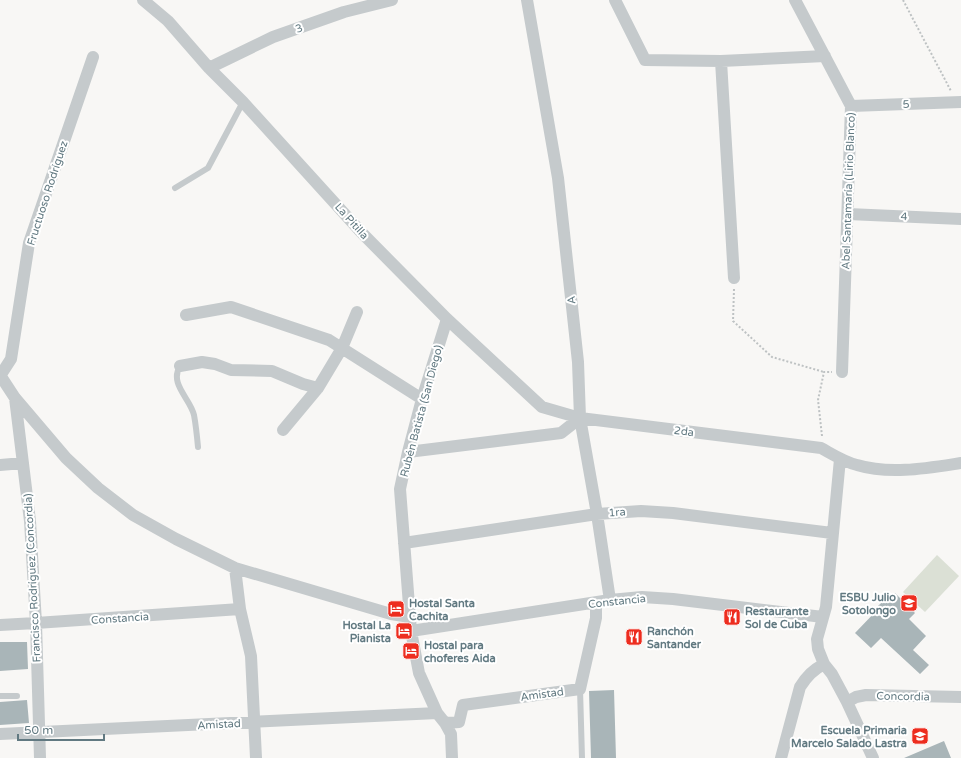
<svg xmlns="http://www.w3.org/2000/svg" width="961" height="758" font-family="'Varela Round',sans-serif">
	<rect width="100%" height="100%" fill="#f8f7f5"/>
	<path fill="#dbe0d5" d="M 937,555 L 959,576 L 925,612 L 903,592 Z"/>
	<path fill="#a9b5b8" d="M 895,593 L 915,613 L 909,619 L 926,636 L 913,650 L 929,665 L 920,674 L 881,638 L 871,648 L 855,633 L 879,608 L 878,606 L 887,597 L 890,599 Z
		M 0,642 L 27,642 L 28,669 L 0,671 Z
		M 614,690 L 616,758 L 591,758 L 589,691 Z
		M 27,700 L 29,723 L 0,725 L 0,702 Z
		M 944,741 L 951,758 L 904,758 Z"/>
	<g fill="none" stroke-linecap="round" stroke-linejoin="round">
		<path stroke="#bec2c3" stroke-width="2" stroke-dasharray="2 2" stroke-linecap="butt" d="M 903,0 L 951,91
			M 734,289 L 733,321 L 772,357 L 824,372
			M 822,436 L 818,400 L 824,372 L 832,372"/>
		<path stroke="#c5cacc" stroke-width="6" d="M 175,188 L 208,168 L 243,102
			M 180,366 C 169,384 190,398 194,415 C 196,426 197,436 198,447
			M 580,689 L 582,758
			M 0,696 L 17,696"/>
		<path stroke="#c5cacc" stroke-width="12" d="M 143,0 L 168,21 L 209,68 L 243,102 L 361,232 L 447,319 L 542,407 L 580,418 L 821,448 C 832,454 844,462 857,465 C 890,475 928,468 961,463
			M 527,0 L 558,178 L 578,362 L 580,418 L 597,514 L 610,600
			M 615,0 L 645,60 L 721,61 L 825,56
			M 795,0 L 851,106 L 842,372
			M 721,61 L 734,278
			M 209,68 L 273,37 L 344,12 L 392,0
			M 851,106 L 961,102
			M 848,214 L 961,219
			M 186,315 L 231,307 L 329,340 L 422,399
			M 447,319 L 422,399 L 408,452 L 400,489 L 411,631 L 419,673 L 437,713 L 445,723 L 451,734 L 452,758
			M 180,366 L 202,362 L 215,364 L 231,370 L 272,371 L 303,384 L 318,388
			M 0,375 L 15,398 L 66,458 L 98,488 L 133,515 L 176,539 L 235,568 L 391,614 L 410,617
			M 0,376 L 11,359 L 29,243 L 93,57
			M 15,398 L 30,521 L 36,623 L 40,758
			M 283,430 L 318,388 L 342,348 L 357,312
			M 408,452 L 561,433 L 580,418
			M 840,459 L 826,607 L 817,639 L 818,649 L 824,664 L 832,674 L 847,702 L 873,758
			M 0,465 L 23,463
			M 404,543 L 597,514 L 641,511 L 673,513 L 832,533
			M 235,568 L 240,609 L 251,656 L 256,758
			M 0,625 L 36,623 L 240,609
			M 411,631 L 610,600 L 642,597 L 673,599 L 823,617
			M 847,702 L 856,697 L 866,695 L 961,697
			M 445,723 L 459,722 L 463,705 L 580,689 L 596,618 L 596,603
			M 0,734 L 437,713
			M 781,758 L 800,687 C 807,676 813,670 824,664"/>
	</g>
	<defs>
		<symbol id="school-square" viewBox="-11 -11 22 22"><rect x="-9" y="-9" width="18" height="18" rx="4" fill="#ed2d1f" stroke="#fff"/><path d="M0-5L7-2L0 1L-7-2ZM-4 1L0 2.5L4 1V4Q0 6-4 4Z" fill="#fff"/></symbol>
		<symbol id="hotel-square" viewBox="-11 -11 22 22"><rect x="-9" y="-9" width="18" height="18" rx="4" fill="#ed2d1f" stroke="#fff"/><path d="M-6-4.5h1.5V1H6V5H4.5V3h-9V5H-6ZM-4 0a1.8 1.8 0 1 1 3.6 0ZM.5 0V-2.5h3Q6-2.5 6 0Z" fill="#fff"/></symbol>
		<symbol id="restaurant-square" viewBox="-11 -11 22 22"><rect x="-9" y="-9" width="18" height="18" rx="4" fill="#ed2d1f" stroke="#fff"/><path d="M-5-6h1v4h1v-4h1v4h1v-4h1v5L-1.5 .5V6h-2V.5L-5-1ZM5-6V6H3V1.5H1.5Q1.5-4 5-6Z" fill="#fff"/></symbol>
	</defs>
	<g fill-rule="evenodd">
		<use href="#school-square" x="899" y="593" width="20" height="20"/>
		<use href="#hotel-square" x="386" y="599" width="20" height="20"/>
		<use href="#restaurant-square" x="722" y="607" width="20" height="20"/>
		<use href="#hotel-square" x="394" y="621" width="20" height="20"/>
		<use href="#restaurant-square" x="624" y="627" width="20" height="20"/>
		<use href="#hotel-square" x="401" y="641" width="20" height="20"/>
		<use href="#school-square" x="910" y="726" width="20" height="20"/>
	</g>
	<g text-anchor="middle" stroke-width="4" stroke-linejoin="round" paint-order="stroke">
		<g font-size="11" fill="#617981" stroke="#fff">
			<text transform="translate(299 28) rotate(-20)" y="4">3</text>
			<text transform="translate(906 104) rotate(-2)" y="4">5</text>
			<text transform="translate(848 191) rotate(-88)" y="4">Abel Santamaría (Lirio Blanco)</text>
			<text transform="translate(47 193) rotate(-72)" y="4">Fructuoso Rodríguez</text>
			<text transform="translate(904 216) rotate(2)" y="4">4</text>
			<text transform="translate(352 221) rotate(48)" y="4">La Pitilla</text>
			<text transform="translate(571 300) rotate(-96)" y="4">A</text>
			<text transform="translate(421 411) rotate(-75)" y="4">Rubén Batista (San Diego)</text>
			<text transform="translate(684 431) rotate(7)" y="4">2da</text>
			<text transform="translate(617 512) rotate(-4)" y="4">1ra</text>
			<text transform="translate(32 578) rotate(-93)" y="4">Francisco Rodríguez (Concordia)</text>
			<text transform="translate(617 601) rotate(-6)" y="4">Constancia</text>
			<text transform="translate(120 618) rotate(-4)" y="4">Constancia</text>
			<text transform="translate(542 694) rotate(-8)" y="4">Amistad</text>
			<text transform="translate(903 696) rotate(1)" y="4">Concordia</text>
			<text transform="translate(219 724) rotate(-3)" y="4">Amistad</text>
		</g>
		<g font-size="11" font-weight="bold" fill="#617981" stroke="#fff" text-anchor="start">
			<text x="896" y="601" text-anchor="end">ESBU Julio<tspan x="896" dy="13">Sotolongo</tspan></text>
			<text x="409" y="607">Hostal Santa<tspan x="409" dy="13">Cachita</tspan></text>
			<text x="745" y="615">Restaurante<tspan x="745" dy="13">Sol de Cuba</tspan></text>
			<text x="391" y="629" text-anchor="end">Hostal La<tspan x="391" dy="13">Pianista</tspan></text>
			<text x="647" y="635">Ranchón<tspan x="647" dy="13">Santander</tspan></text>
			<text x="424" y="649">Hostal para<tspan x="424" dy="13">choferes Aida</tspan></text>
			<text x="907" y="734" text-anchor="end">Escuela Primaria<tspan x="907" dy="13">Marcelo Salado Lastra</tspan></text>
		</g>
	</g>
	<path d="M18 734v6h86v-6" fill="none" stroke="#617981" stroke-width="2"/>
	<text x="24" y="734" font-size="12" fill="#617981" stroke="#ffffff" stroke-width="3" paint-order="stroke">50 m</text>
</svg>
